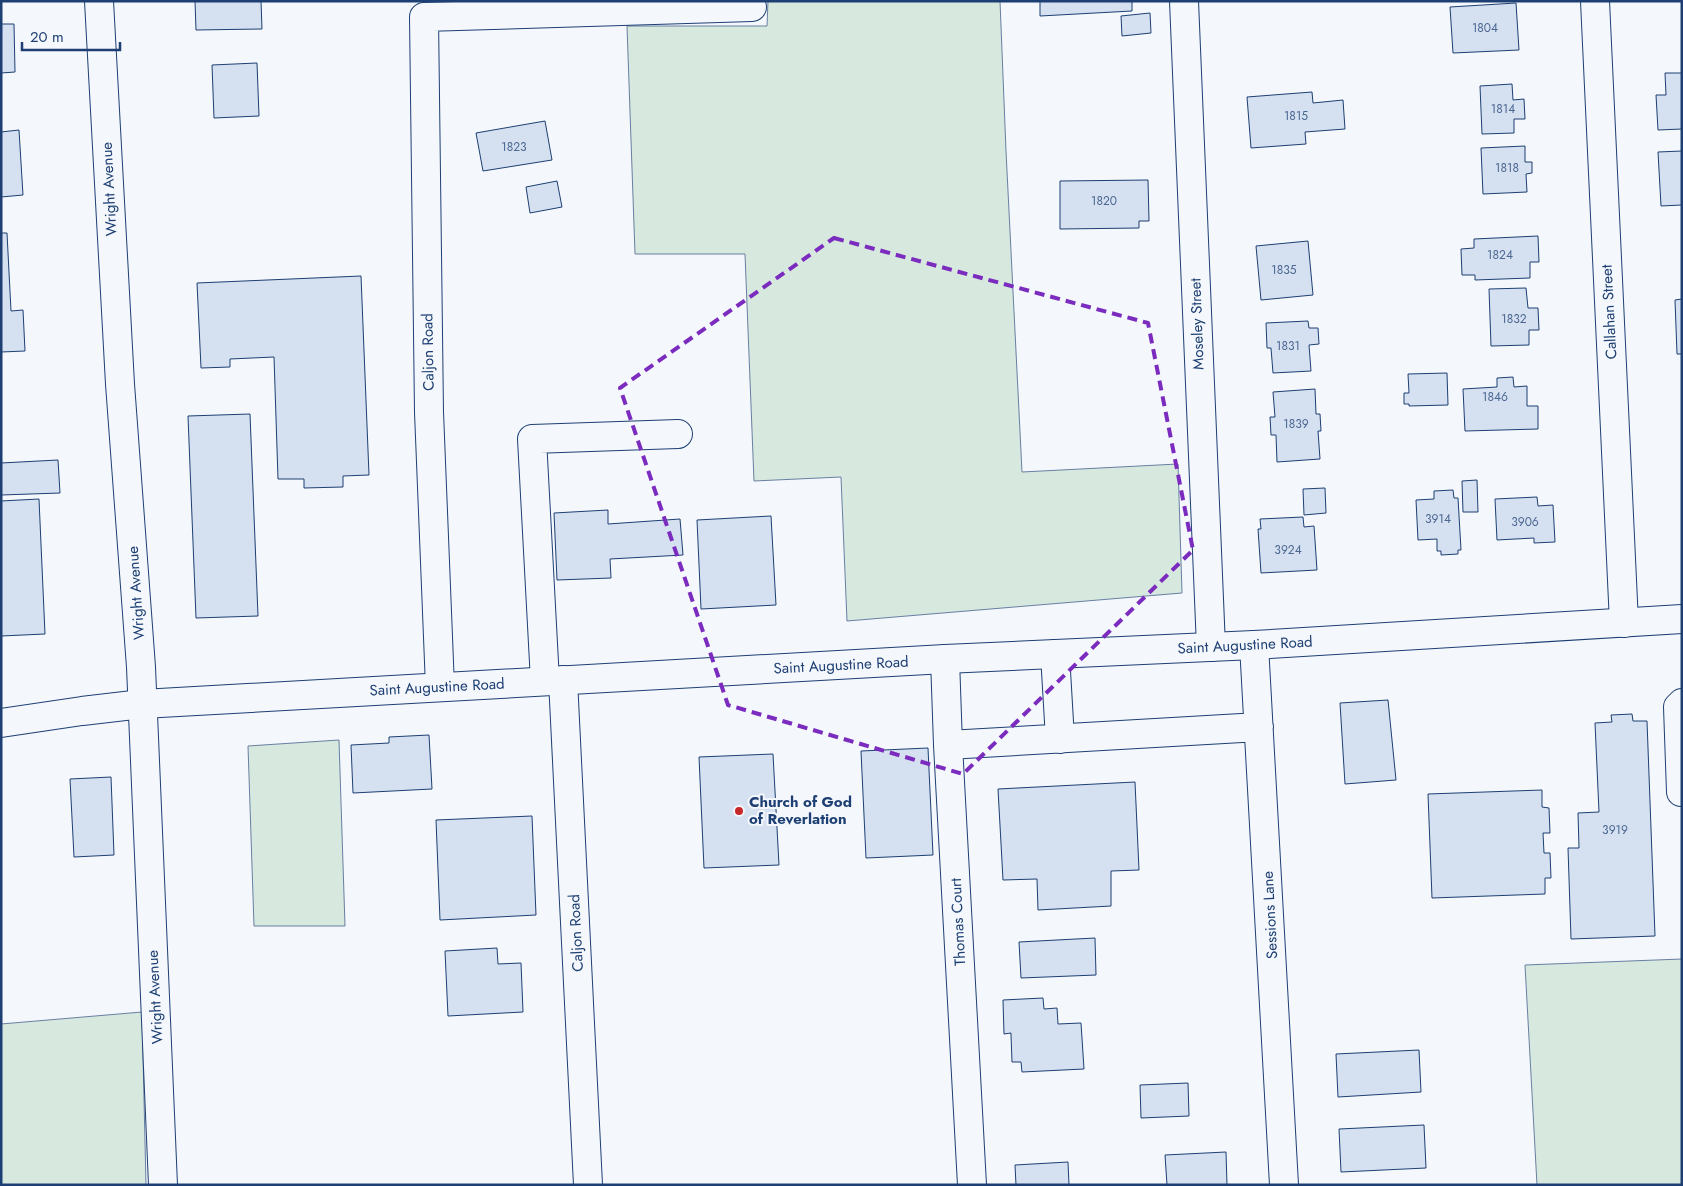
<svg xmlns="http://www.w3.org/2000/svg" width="1683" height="1186" font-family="Jost,sans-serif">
	<rect width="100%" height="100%" fill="#f4f7fb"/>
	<path fill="#d7e8df" stroke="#687fa3" d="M 768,1 L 1000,1 L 1006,151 L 1022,472 L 1178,464 L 1182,593 L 847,621 L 841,477 L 754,481 L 745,254 L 635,254 L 627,26 L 767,26 Z
		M 339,740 L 345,926 L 254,926 L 248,746 Z
		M 1682,959 L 1682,1185 L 1537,1185 L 1525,965 Z
		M 142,1012 L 146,1185 L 1,1185 L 1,1024 Z"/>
	<path fill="#d5e0f0" stroke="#1d3f73" d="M 195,1 L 261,1 L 262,29 L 196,30 Z
		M 1040,1 L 1132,1 L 1132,11 L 1040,16 Z
		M 1516,3 L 1519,50 L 1453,53 L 1450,7 Z
		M 1150,13 L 1151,33 L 1122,36 L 1121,16 Z
		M 1,24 L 14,24 L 15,72 L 1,73 Z
		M 257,63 L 259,116 L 214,118 L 212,65 Z
		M 1665,73 L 1682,73 L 1682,129 L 1658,130 L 1656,95 L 1666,95 Z
		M 1512,84 L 1513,100 L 1524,99 L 1525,119 L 1514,119 L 1514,133 L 1482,134 L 1480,86 Z
		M 1312,92 L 1313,103 L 1343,100 L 1345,129 L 1305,132 L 1306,144 L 1251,148 L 1247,97 Z
		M 545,121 L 552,160 L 483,171 L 476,133 Z
		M 19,130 L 23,195 L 1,197 L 1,132 Z
		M 1525,146 L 1525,162 L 1532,162 L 1532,173 L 1526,174 L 1527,192 L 1483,194 L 1481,148 Z
		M 1682,151 L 1682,205 L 1661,206 L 1658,152 Z
		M 1148,180 L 1149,221 L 1139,221 L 1139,228 L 1060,229 L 1060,181 Z
		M 557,181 L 562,207 L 530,213 L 526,187 Z
		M 1,233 L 7,233 L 11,311 L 23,310 L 25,351 L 1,352 Z
		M 1538,236 L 1539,262 L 1530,262 L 1530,278 L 1475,280 L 1475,275 L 1462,275 L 1461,249 L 1474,248 L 1474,239 Z
		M 1308,241 L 1313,295 L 1261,300 L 1256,246 Z
		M 361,276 L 369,475 L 343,476 L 343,487 L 304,488 L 304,479 L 278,479 L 274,357 L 230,359 L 230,367 L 201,368 L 197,283 Z
		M 1526,288 L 1528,308 L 1538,308 L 1539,330 L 1529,330 L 1529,345 L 1491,346 L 1489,289 Z
		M 1682,299 L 1682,354 L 1677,354 L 1675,300 Z
		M 1308,321 L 1309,328 L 1318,328 L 1319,344 L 1309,345 L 1311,371 L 1273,373 L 1271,348 L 1267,348 L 1266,323 Z
		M 1447,373 L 1448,405 L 1409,406 L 1409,404 L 1404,404 L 1404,393 L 1409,393 L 1408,374 Z
		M 1513,377 L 1514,387 L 1527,386 L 1527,406 L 1538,406 L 1538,429 L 1465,431 L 1463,389 L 1497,387 L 1497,378 Z
		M 1315,389 L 1316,414 L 1320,414 L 1321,431 L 1318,431 L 1320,459 L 1277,462 L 1276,435 L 1271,435 L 1270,417 L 1275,417 L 1273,392 Z
		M 250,414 L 258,616 L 196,618 L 188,416 Z
		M 58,460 L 60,493 L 1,495 L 1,463 Z
		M 1477,480 L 1478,512 L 1463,512 L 1462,481 Z
		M 1325,488 L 1326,513 L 1304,515 L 1303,489 Z
		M 1453,490 L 1454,498 L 1458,498 L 1461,550 L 1458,550 L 1458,554 L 1441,555 L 1441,551 L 1437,551 L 1437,539 L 1418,540 L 1416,500 L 1434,499 L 1434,491 Z
		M 1537,497 L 1538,506 L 1553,505 L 1555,542 L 1534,543 L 1534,538 L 1497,540 L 1495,499 Z
		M 39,499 L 45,634 L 1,636 L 1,501 Z
		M 608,510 L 608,524 L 680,519 L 683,555 L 610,559 L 611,578 L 557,580 L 554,513 Z
		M 771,516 L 776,605 L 701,609 L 697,520 Z
		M 1303,517 L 1304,527 L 1314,526 L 1317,570 L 1261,573 L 1258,529 L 1261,529 L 1260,519 Z
		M 1388,700 L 1396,780 L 1345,784 L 1340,703 Z
		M 1632,714 L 1633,721 L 1647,721 L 1655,936 L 1571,939 L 1568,848 L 1579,848 L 1578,813 L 1599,812 L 1595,723 L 1612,722 L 1611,715 Z
		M 429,735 L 432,789 L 353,793 L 351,745 L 389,743 L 389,737 Z
		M 928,748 L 933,855 L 866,858 L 861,751 Z
		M 773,754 L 779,865 L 704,868 L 699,757 Z
		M 111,777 L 114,855 L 74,857 L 70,779 Z
		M 1135,782 L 1139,870 L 1111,871 L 1111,906 L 1038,910 L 1037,879 L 1003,880 L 998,789 Z
		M 1542,790 L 1542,807 L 1549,808 L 1550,833 L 1543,833 L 1544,853 L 1550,853 L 1551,878 L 1545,878 L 1545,894 L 1432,898 L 1428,794 Z
		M 532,816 L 536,915 L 440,920 L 436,820 Z
		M 1095,938 L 1096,975 L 1021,978 L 1019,942 Z
		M 497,948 L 498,964 L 521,963 L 523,1012 L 448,1016 L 445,951 Z
		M 1043,998 L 1044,1009 L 1057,1008 L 1058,1024 L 1081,1023 L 1084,1069 L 1022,1072 L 1021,1062 L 1012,1062 L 1011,1035 L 1011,1033 L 1004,1034 L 1003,1000 Z
		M 1419,1050 L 1421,1092 L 1338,1097 L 1336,1054 Z
		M 1188,1083 L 1189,1116 L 1141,1118 L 1140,1085 Z
		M 1424,1125 L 1426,1168 L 1341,1172 L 1339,1129 Z
		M 1226,1152 L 1227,1185 L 1167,1185 L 1165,1155 Z
		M 1068,1162 L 1069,1185 L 1016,1185 L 1015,1165 Z"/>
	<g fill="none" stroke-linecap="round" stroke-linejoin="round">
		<defs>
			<path id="minor" d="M 99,1 L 120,384 L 141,667 L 163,1185
				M 1184,1 L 1211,647
				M 1595,1 L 1624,623
				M 1254,645 L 1284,1185
				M 1055,654 L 1060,739
				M 945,659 L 948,745 L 972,1185
				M 563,680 L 588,1185
				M 545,681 L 532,439 L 678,434
				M 440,687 L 429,412 L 424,17 L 752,7
				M 948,745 L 1259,727
				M 1681,792 L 1678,707 L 1682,703"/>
			<path id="major" d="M 1,723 L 82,711 L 142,704 L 945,659 L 1254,645 L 1682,619"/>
		</defs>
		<use href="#minor" stroke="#1d3f73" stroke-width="30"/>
		<use href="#major" stroke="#1d3f73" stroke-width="30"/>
		<use href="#minor" stroke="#f4f7fb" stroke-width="28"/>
		<use href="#major" stroke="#f4f7fb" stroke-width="28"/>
	</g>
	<path fill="none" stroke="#7b2cbf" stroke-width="4" stroke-dasharray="10 6" stroke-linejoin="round" d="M 834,238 L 1148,323 L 1193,550 L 963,774 L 728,705 L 620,388 Z"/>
	<circle fill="#c62828" stroke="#f4f7fb" stroke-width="2" cx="739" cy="811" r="5"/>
	<g text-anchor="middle" stroke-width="4" stroke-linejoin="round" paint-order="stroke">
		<g font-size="12" fill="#4b6792">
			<text x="1485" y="32">1804</text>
			<text x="1503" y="113">1814</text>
			<text x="1296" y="120">1815</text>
			<text x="514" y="151">1823</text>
			<text x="1507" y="172">1818</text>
			<text x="1104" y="205">1820</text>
			<text x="1500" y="259">1824</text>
			<text x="1284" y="274">1835</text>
			<text x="1514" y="323">1832</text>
			<text x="1288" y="350">1831</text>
			<text x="1495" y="401">1846</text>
			<text x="1296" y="428">1839</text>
			<text x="1438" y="523">3914</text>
			<text x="1525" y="526">3906</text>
			<text x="1288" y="554">3924</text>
			<text x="1615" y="834">3919</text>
		</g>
		<g font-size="15" fill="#1d3f73" stroke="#f4f7fb">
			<text transform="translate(109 189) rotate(-93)" y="5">Wright Avenue</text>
			<text transform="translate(1609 312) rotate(-93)" y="5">Callahan Street</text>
			<text transform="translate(1197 324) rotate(-92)" y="5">Moseley Street</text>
			<text transform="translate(428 352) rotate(-91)" y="5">Caljon Road</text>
			<text transform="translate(136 593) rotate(-94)" y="5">Wright Avenue</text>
			<text transform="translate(1245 645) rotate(-3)" y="5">Saint Augustine Road</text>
			<text transform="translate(841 665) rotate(-3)" y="5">Saint Augustine Road</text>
			<text transform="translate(437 687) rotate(-3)" y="5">Saint Augustine Road</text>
			<text transform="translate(1270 915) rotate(-93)" y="5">Sessions Lane</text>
			<text transform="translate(958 922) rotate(-93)" y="5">Thomas Court</text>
			<text transform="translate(576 933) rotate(-93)" y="5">Caljon Road</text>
			<text transform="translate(155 997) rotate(-93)" y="5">Wright Avenue</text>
		</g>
		<g font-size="15" font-weight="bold" fill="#1d3f73" stroke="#f4f7fb" text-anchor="start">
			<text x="749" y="807">Church of God<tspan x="749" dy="17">of Reverlation</tspan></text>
		</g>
	</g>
	<rect width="1683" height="1186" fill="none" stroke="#1d3f73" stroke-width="5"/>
	<path d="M22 42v8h98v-8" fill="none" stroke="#1d3f73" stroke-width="2.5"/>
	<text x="30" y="42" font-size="15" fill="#1d3f73" stroke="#f4f7fb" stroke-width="4" paint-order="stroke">20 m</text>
</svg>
